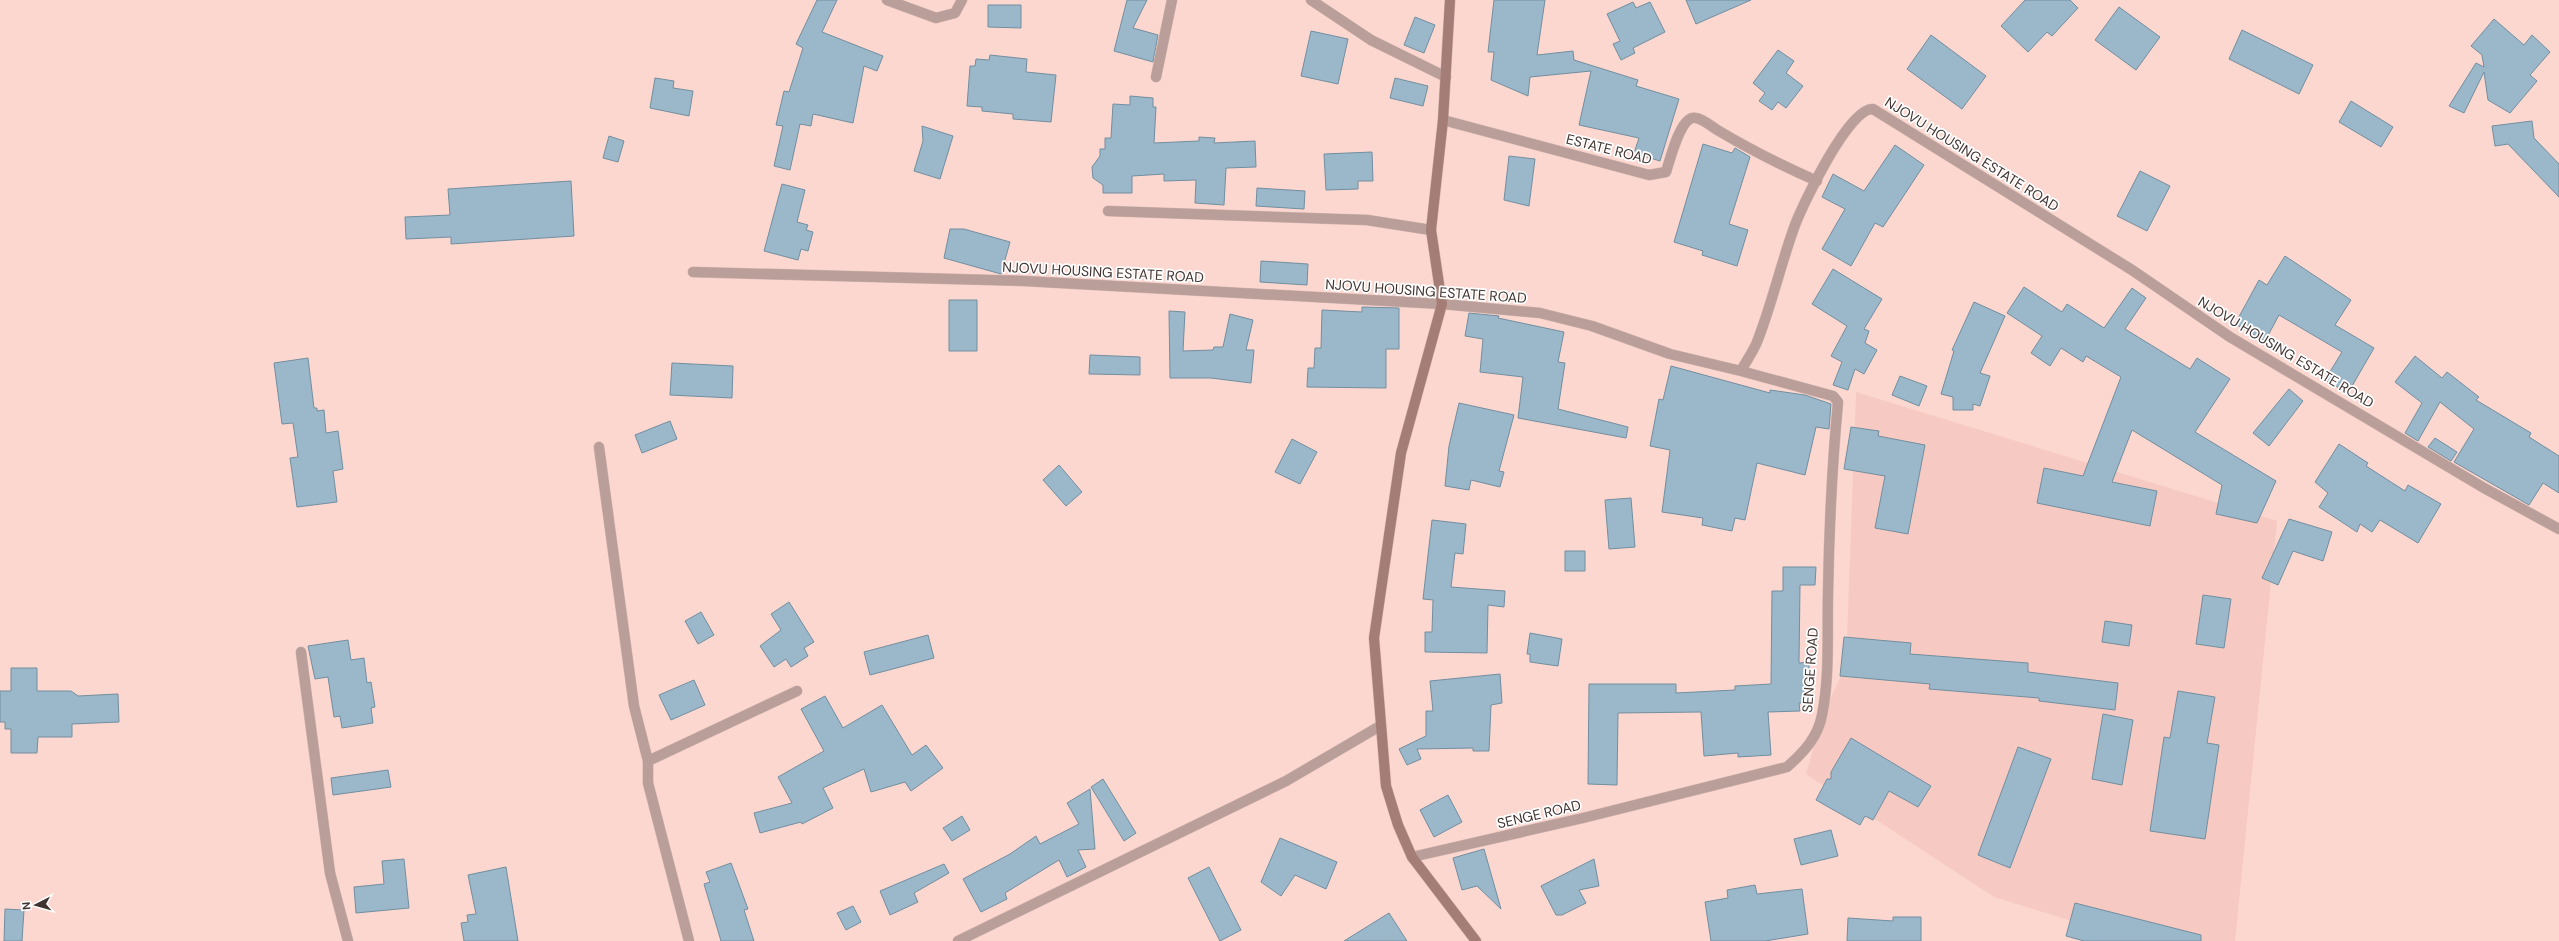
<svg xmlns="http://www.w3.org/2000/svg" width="2559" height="941" font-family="'DM Sans',sans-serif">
	<rect width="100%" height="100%" fill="#fbd7d0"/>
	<path fill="#f6cac2" d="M 1856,392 L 2277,521 L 2235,941 L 2137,941 L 1994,897 L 1806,774 L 1823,715 L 1846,665 Z"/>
	<path fill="#9bb8ca" stroke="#728e9f" d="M 817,0 L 837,0 L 822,32 L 883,56 L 877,71 L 864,66 L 853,123 L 813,114 L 811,126 L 800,124 L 790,170 L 774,166 L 783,126 L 776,125 L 784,91 L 789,92 L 803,48 L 796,44 Z
		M 1127,0 L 1147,0 L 1133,28 L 1158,35 L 1153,62 L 1114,51 Z
		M 1494,0 L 1545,0 L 1537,55 L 1573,51 L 1574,60 L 1638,80 L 1636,86 L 1679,99 L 1660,161 L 1634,153 L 1639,138 L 1579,125 L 1591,71 L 1530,77 L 1528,96 L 1491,80 L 1494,52 L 1488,52 Z
		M 1686,0 L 1751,0 L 1696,24 Z
		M 2025,0 L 2070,0 L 2078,8 L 2052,36 L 2047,32 L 2028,52 L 2001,26 Z
		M 1633,2 L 1636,8 L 1650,2 L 1665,32 L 1633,48 L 1635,53 L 1621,60 L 1613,44 L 1620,41 L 1607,14 Z
		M 988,5 L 1021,5 L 1021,28 L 988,27 Z
		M 2119,7 L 2160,37 L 2136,70 L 2095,40 Z
		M 1415,17 L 1435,25 L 1424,53 L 1404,45 Z
		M 2494,19 L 2524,45 L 2532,35 L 2550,52 L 2530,75 L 2537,81 L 2510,113 L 2488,100 L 2484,72 L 2464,113 L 2449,106 L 2476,63 L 2484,67 L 2482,55 L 2471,46 Z
		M 2242,30 L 2313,65 L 2299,94 L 2229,59 Z
		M 1311,31 L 1348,39 L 1338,84 L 1301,76 Z
		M 1931,35 L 1986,76 L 1962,109 L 1907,69 Z
		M 1778,50 L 1794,61 L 1786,73 L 1803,86 L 1786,108 L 1778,102 L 1772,110 L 1759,101 L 1765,93 L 1753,83 Z
		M 990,55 L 1027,59 L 1026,72 L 1056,75 L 1051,122 L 1013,119 L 1013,114 L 982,111 L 982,107 L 967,106 L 970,66 L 975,66 L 976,59 L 989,60 Z
		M 655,78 L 674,81 L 673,88 L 693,91 L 689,116 L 650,108 Z
		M 1395,78 L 1428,86 L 1423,106 L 1390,98 Z
		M 1130,96 L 1153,98 L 1153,107 L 1156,107 L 1154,143 L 1199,141 L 1199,137 L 1215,138 L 1214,143 L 1255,141 L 1256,167 L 1226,168 L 1224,205 L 1195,203 L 1196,180 L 1164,181 L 1164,174 L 1132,176 L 1132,193 L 1103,193 L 1103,185 L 1093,178 L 1092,167 L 1100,156 L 1100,149 L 1105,149 L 1105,138 L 1111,138 L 1113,104 L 1130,105 Z
		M 2351,101 L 2393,127 L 2381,147 L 2339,122 Z
		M 2532,121 L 2534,138 L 2559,164 L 2559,197 L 2508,144 L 2495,146 L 2492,126 Z
		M 922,126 L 953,136 L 940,179 L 914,171 L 923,141 Z
		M 609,136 L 624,141 L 618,162 L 603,158 Z
		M 1703,144 L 1732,153 L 1735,148 L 1750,157 L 1729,224 L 1748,230 L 1737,266 L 1702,255 L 1703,251 L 1674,242 Z
		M 1895,145 L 1924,165 L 1883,227 L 1875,223 L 1851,266 L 1822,249 L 1845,209 L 1822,197 L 1833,174 L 1864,191 Z
		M 1372,152 L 1373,181 L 1358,181 L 1358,189 L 1326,190 L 1324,154 Z
		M 1509,156 L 1535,159 L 1529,206 L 1504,200 Z
		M 2140,171 L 2170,186 L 2147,231 L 2117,216 Z
		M 571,181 L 574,236 L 451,244 L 451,237 L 406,239 L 405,217 L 450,215 L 448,189 Z
		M 782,184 L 805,190 L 797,222 L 808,225 L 806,230 L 813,232 L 808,251 L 801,249 L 798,260 L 764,251 Z
		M 1257,188 L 1305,191 L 1304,209 L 1256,206 Z
		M 950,229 L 964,229 L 1010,242 L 1001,274 L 944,258 Z
		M 2285,256 L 2351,300 L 2335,325 L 2374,348 L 2348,393 L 2325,380 L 2342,352 L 2279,315 L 2265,341 L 2235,324 L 2259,280 L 2267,285 Z
		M 1261,261 L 1308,264 L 1307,285 L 1260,282 Z
		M 1833,269 L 1882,299 L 1864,329 L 1869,331 L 1865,343 L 1877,350 L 1864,374 L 1855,369 L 1848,390 L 1833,385 L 1842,362 L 1831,356 L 1847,326 L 1812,304 Z
		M 2024,287 L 2062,312 L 2067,304 L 2104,328 L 2132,288 L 2146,298 L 2125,329 L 2190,369 L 2197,358 L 2230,379 L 2195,432 L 2276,481 L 2257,523 L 2216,514 L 2222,485 L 2132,430 L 2112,482 L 2157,491 L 2150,526 L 2037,503 L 2044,468 L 2083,476 L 2121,377 L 2086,356 L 2083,362 L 2061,348 L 2050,366 L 2031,353 L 2042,336 L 2007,313 Z
		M 949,300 L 977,300 L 977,351 L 949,351 Z
		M 1974,302 L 2005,316 L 1980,373 L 1990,376 L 1980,406 L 1973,404 L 1973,410 L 1953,410 L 1953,397 L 1941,394 L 1954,351 L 1952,350 Z
		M 1362,307 L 1399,308 L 1399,349 L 1386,349 L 1386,388 L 1307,387 L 1308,368 L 1314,368 L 1315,348 L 1321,348 L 1322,310 L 1362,312 Z
		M 1169,311 L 1185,312 L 1183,351 L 1213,350 L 1214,347 L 1223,347 L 1230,314 L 1253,320 L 1246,350 L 1254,350 L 1251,383 L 1211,378 L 1170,378 Z
		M 1469,313 L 1499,316 L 1498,318 L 1564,332 L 1558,362 L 1565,363 L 1558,409 L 1628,427 L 1626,438 L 1518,418 L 1523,377 L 1480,372 L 1483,339 L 1465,336 Z
		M 1090,355 L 1140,357 L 1140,375 L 1089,374 Z
		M 2415,356 L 2442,378 L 2447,372 L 2479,397 L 2476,400 L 2531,433 L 2529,437 L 2559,456 L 2559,493 L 2543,483 L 2529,505 L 2454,462 L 2474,429 L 2440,402 L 2418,441 L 2405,433 L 2422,403 L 2395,382 Z
		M 308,358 L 314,408 L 317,408 L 317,411 L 324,410 L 326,433 L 338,431 L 343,469 L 333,471 L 337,502 L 297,507 L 290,458 L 298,457 L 293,423 L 282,424 L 274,363 Z
		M 672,363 L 733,366 L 732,398 L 670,395 Z
		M 1671,366 L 1770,393 L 1770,390 L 1805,395 L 1831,404 L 1829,429 L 1816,427 L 1805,475 L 1757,463 L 1745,520 L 1735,518 L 1732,531 L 1702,525 L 1703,518 L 1662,512 L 1670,450 L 1650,446 L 1659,399 L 1663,400 Z
		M 1900,376 L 1927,386 L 1919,406 L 1892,395 Z
		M 2289,389 L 2303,401 L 2269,446 L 2253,433 Z
		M 1459,403 L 1514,415 L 1499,471 L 1504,472 L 1500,487 L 1471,480 L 1469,490 L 1445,486 L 1449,446 Z
		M 670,421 L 677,439 L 642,453 L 635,435 Z
		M 1851,427 L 1879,431 L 1878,436 L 1925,445 L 1908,534 L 1875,528 L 1885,476 L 1844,469 Z
		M 2435,438 L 2457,452 L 2451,461 L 2428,447 Z
		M 1292,439 L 1317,452 L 1300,484 L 1275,472 Z
		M 2339,444 L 2368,463 L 2366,466 L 2405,491 L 2408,485 L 2441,504 L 2418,543 L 2380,520 L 2372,532 L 2360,524 L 2357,532 L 2319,507 L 2328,493 L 2315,482 Z
		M 1059,465 L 1082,492 L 1066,506 L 1043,480 Z
		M 1631,498 L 1635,547 L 1609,549 L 1605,500 Z
		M 2289,519 L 2332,532 L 2323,561 L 2293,551 L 2278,585 L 2262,578 Z
		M 1432,520 L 1466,524 L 1463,554 L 1455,553 L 1451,587 L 1505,591 L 1504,607 L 1488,605 L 1487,653 L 1425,652 L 1425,632 L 1432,632 L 1433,600 L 1423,599 Z
		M 1565,551 L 1585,551 L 1585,571 L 1565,571 Z
		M 1783,567 L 1816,567 L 1815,585 L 1800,585 L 1799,663 L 1809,662 L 1809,703 L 1799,703 L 1800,711 L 1768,712 L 1771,755 L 1738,757 L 1738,753 L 1704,756 L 1701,712 L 1618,713 L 1617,785 L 1588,784 L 1589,684 L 1676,684 L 1676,693 L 1735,690 L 1735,686 L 1771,684 L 1772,591 L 1783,591 Z
		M 2203,595 L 2231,599 L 2224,648 L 2196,644 Z
		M 789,602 L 814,642 L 804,648 L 808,656 L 791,667 L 786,659 L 774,667 L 760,646 L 781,630 L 771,614 Z
		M 701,612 L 714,635 L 698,644 L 685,621 Z
		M 2105,621 L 2132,625 L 2129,646 L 2102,642 Z
		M 1530,633 L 1562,639 L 1558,666 L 1530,662 L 1530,654 L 1527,654 Z
		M 928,635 L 934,658 L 870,675 L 864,652 Z
		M 1844,637 L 1911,643 L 1910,654 L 2028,663 L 2028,672 L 2118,683 L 2115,710 L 2039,701 L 2039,698 L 1929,689 L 1930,684 L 1840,676 Z
		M 348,640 L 351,660 L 364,658 L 367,683 L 371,682 L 375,707 L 371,708 L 373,723 L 342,728 L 340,716 L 334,717 L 328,677 L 315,679 L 308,646 Z
		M 11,668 L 37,668 L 37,691 L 71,691 L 78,696 L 118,694 L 119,722 L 72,724 L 72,737 L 38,737 L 37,753 L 11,753 L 11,729 L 5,729 L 5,722 L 0,722 L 0,691 L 11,691 Z
		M 1500,674 L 1502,703 L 1491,705 L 1489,751 L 1473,751 L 1473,748 L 1417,749 L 1421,759 L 1407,765 L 1399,749 L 1426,736 L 1426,711 L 1433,711 L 1430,681 Z
		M 694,680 L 705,705 L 671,720 L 659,695 Z
		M 2178,691 L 2215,697 L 2207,743 L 2219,745 L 2205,839 L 2150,831 L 2164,737 L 2170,738 Z
		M 825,696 L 843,728 L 882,705 L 912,755 L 926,745 L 943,768 L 911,791 L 905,782 L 871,792 L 864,769 L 823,788 L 833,808 L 802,824 L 801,822 L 760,833 L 754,813 L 792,803 L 778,777 L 824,751 L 801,709 Z
		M 2103,714 L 2133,720 L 2122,785 L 2092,779 Z
		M 1851,738 L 1931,786 L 1918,807 L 1889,791 L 1873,820 L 1865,816 L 1860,825 L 1816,800 L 1827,779 L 1831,779 L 1831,772 Z
		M 2018,747 L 2051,759 L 2010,868 L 1978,855 Z
		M 388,770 L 391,787 L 333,795 L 331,778 Z
		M 1103,779 L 1136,833 L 1124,841 L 1091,787 Z
		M 1090,789 L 1095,849 L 1078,850 L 1086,867 L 1067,877 L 1059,860 L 1005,893 L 1007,899 L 981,912 L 963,879 L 1010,854 L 1036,836 L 1040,844 L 1079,824 L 1067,803 Z
		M 1448,795 L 1462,822 L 1434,837 L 1420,810 Z
		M 962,816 L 970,830 L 952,841 L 943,828 Z
		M 1831,830 L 1838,856 L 1801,865 L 1794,839 Z
		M 1280,838 L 1337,862 L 1326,889 L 1295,875 L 1281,896 L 1261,882 Z
		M 1484,849 L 1501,909 L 1477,886 L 1462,890 L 1453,858 Z
		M 404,859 L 409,908 L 356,913 L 354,887 L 384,884 L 382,861 Z
		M 1594,859 L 1599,886 L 1579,890 L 1586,903 L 1562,915 L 1556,915 L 1541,886 Z
		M 731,863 L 748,909 L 744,910 L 754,941 L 721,941 L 704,884 L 710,882 L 706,872 Z
		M 944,864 L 949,873 L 914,893 L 918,902 L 890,915 L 880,891 Z
		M 506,867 L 518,941 L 464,941 L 461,923 L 468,922 L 467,915 L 476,914 L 468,875 Z
		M 1209,867 L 1241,930 L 1220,941 L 1188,878 Z
		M 1755,885 L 1757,894 L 1802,889 L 1808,934 L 1765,941 L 1711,941 L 1705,902 L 1728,898 L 1727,890 Z
		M 2075,903 L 2201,935 L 2201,941 L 2084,941 L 2066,936 Z
		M 853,906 L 861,922 L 846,930 L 837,913 Z
		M 5,909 L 24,910 L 22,941 L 4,941 Z
		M 1389,913 L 1407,941 L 1344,941 Z
		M 1893,917 L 1921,917 L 1921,941 L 1847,941 L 1848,918 L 1893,921 Z"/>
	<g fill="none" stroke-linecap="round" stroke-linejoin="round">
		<defs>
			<path id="street" d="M 887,0 L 936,18 L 955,13 L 962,0
				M 1311,0 L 1371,40 L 1446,77
				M 1156,77 L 1172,0
				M 1443,120 L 1649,175 L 1666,172 C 1670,160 1679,122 1692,118 C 1700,116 1712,127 1719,131 C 1751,150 1783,166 1817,181
				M 1108,211 L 1367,220 L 1431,230
				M 693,272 L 1024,281 L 1442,304 L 1540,313 L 1592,326 L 1670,354 L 1741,371 C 1746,361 1753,352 1757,342 C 1772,304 1781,263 1795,225 C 1803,204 1849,107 1873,109 L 2132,270 L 2230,337 L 2484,488 L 2559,529
				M 599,447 L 634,706 L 648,761 L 648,783 L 689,941
				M 301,652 L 330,873 L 348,941
				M 648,761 L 797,691
				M 1412,857 L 1583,818 L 1787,767 C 1804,752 1818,737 1822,715 C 1830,676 1827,633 1828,594 C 1829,530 1832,466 1838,402 L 1833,396 L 1741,371
				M 958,941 L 1286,781 L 1380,726"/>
			<path id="secondary" d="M 1450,0 L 1443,120 L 1431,230 L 1442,304 L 1401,453 L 1374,638 L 1386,786 L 1398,825 L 1412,857 L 1476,941"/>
		</defs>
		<use href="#street" stroke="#d6b6b0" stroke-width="11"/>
		<use href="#secondary" stroke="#d6b6b0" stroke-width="11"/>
		<use href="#street" stroke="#b99e99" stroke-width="10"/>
		<use href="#secondary" stroke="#a47e76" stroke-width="10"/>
	</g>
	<g text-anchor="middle" stroke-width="3.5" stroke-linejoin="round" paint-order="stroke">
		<g font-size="14" fill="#413330" stroke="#fff">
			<text transform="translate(1609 149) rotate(14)" y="5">ESTATE ROAD</text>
			<text transform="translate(1972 154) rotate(32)" y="5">NJOVU HOUSING ESTATE ROAD</text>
			<text transform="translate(1103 272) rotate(3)" y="5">NJOVU HOUSING ESTATE ROAD</text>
			<text transform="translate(1426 291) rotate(4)" y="5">NJOVU HOUSING ESTATE ROAD</text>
			<text transform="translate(2286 352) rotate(31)" y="5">NJOVU HOUSING ESTATE ROAD</text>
			<text transform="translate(1810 670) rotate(-86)" y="5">SENGE ROAD</text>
			<text transform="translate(1539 814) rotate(-13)" y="5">SENGE ROAD</text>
		</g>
	</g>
	<g transform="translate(36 905) rotate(264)" stroke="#ffffff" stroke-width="3" paint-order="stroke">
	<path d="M0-3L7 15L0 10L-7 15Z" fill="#413330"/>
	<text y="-6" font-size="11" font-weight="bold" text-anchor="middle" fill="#413330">N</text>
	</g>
</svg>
